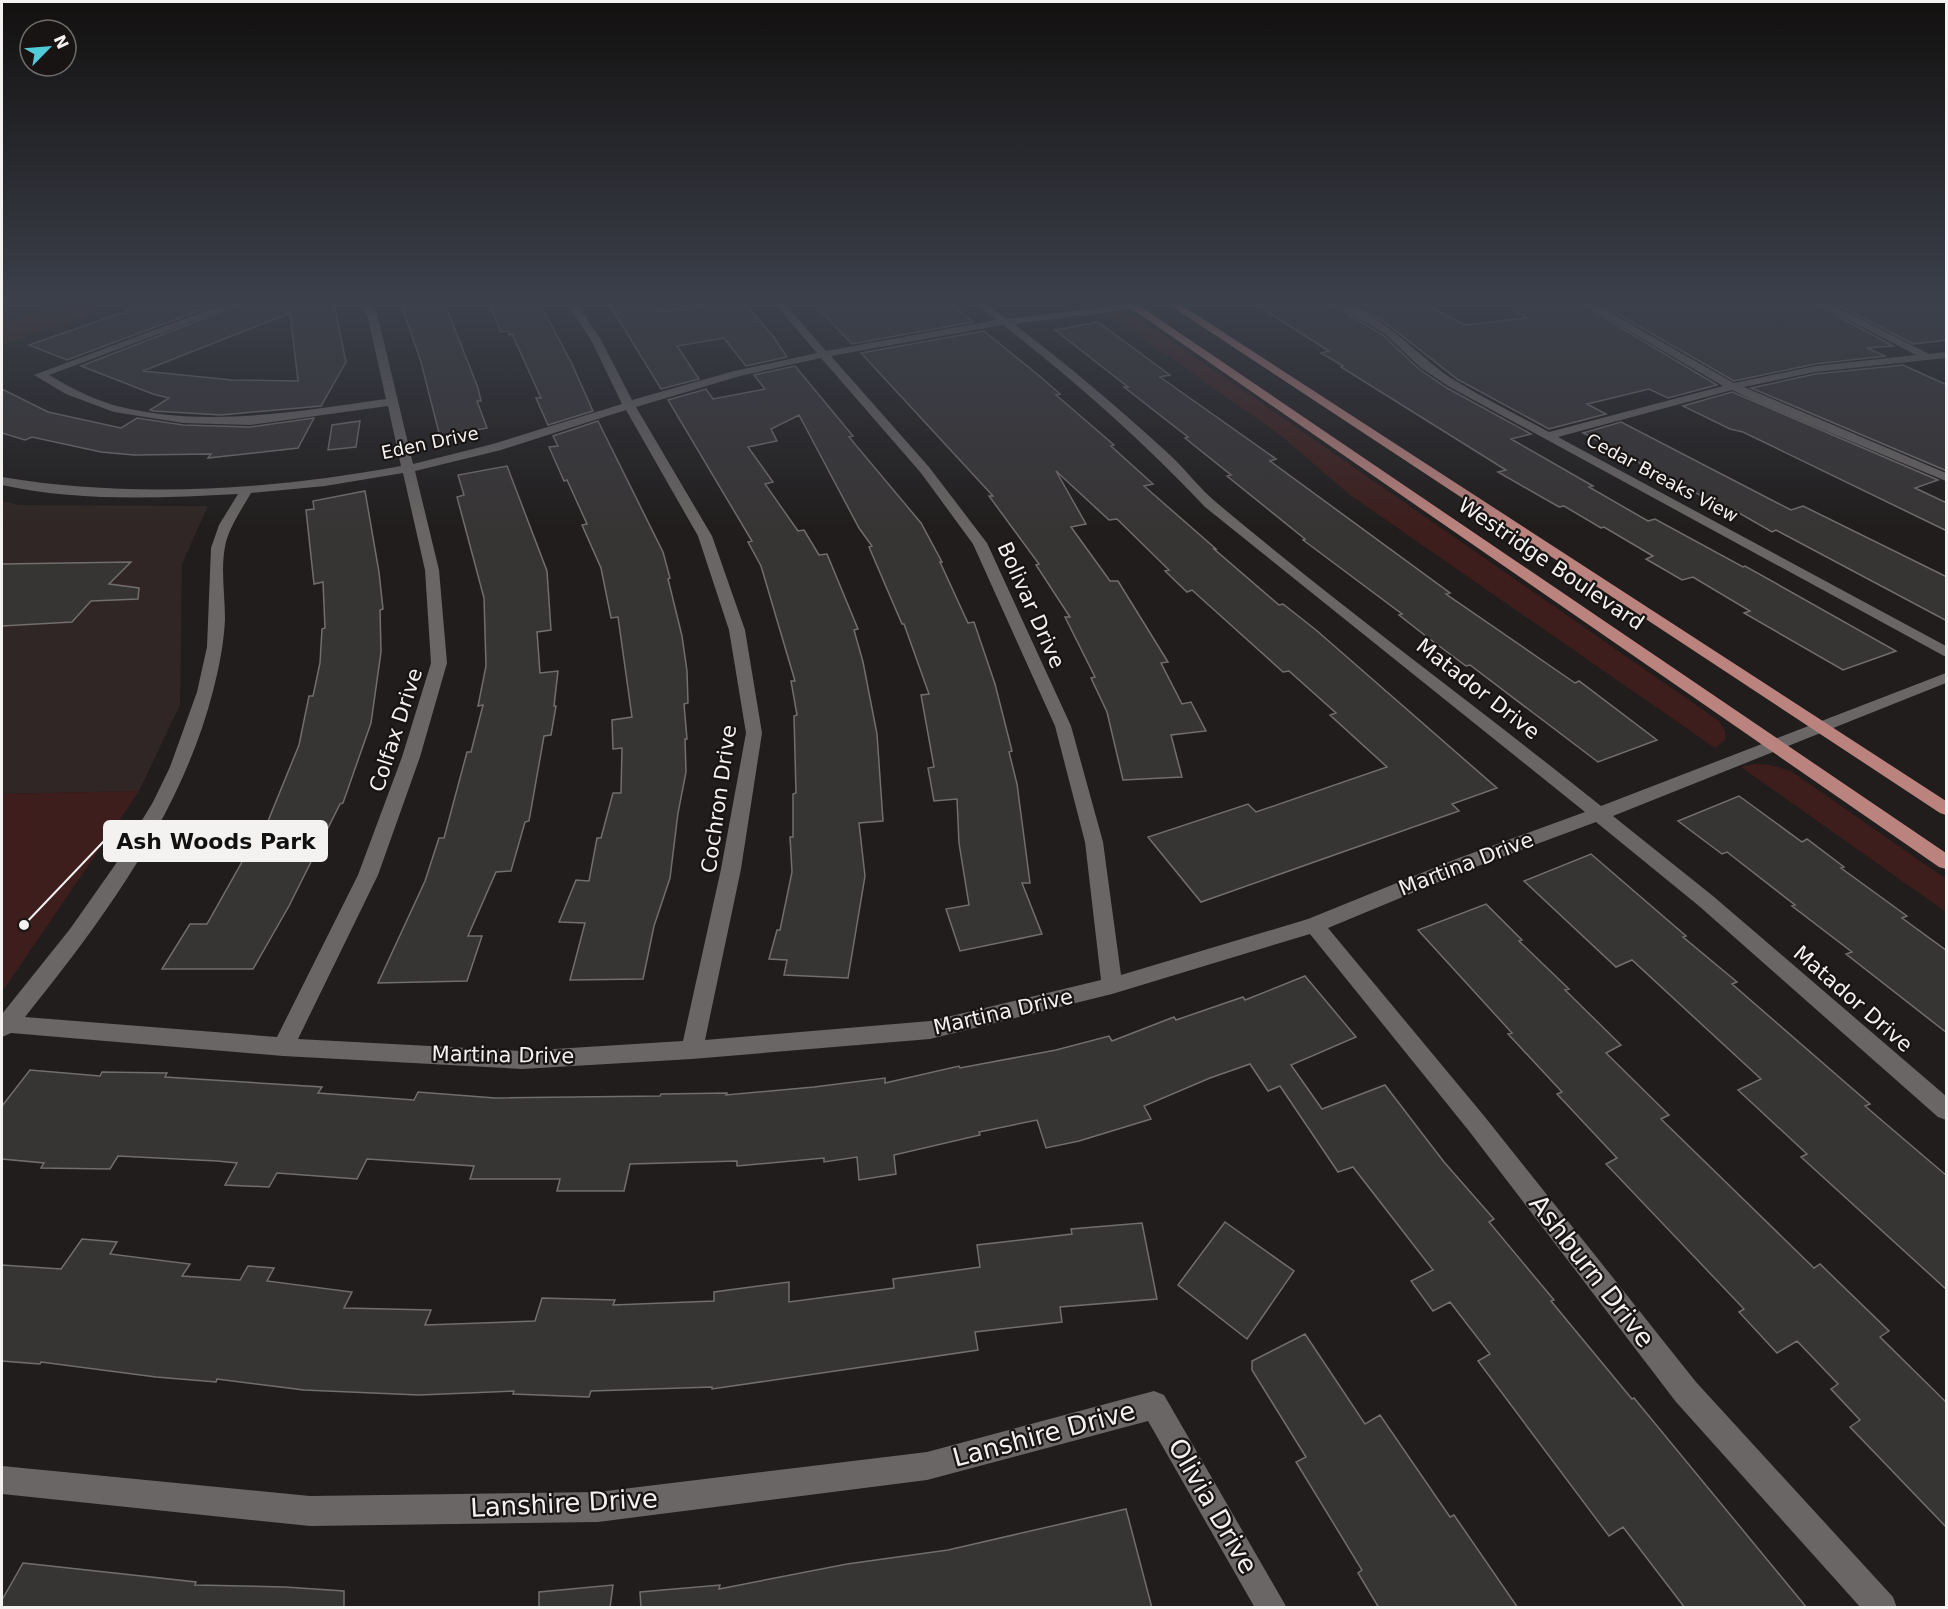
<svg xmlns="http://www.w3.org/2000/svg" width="1948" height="1609" font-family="'DejaVu Sans',sans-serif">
	<rect width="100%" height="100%" fill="#201d1c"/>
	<path fill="#302625" d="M 2,501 L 19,505 L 208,506 L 182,564 L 180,705 L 139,791 L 2,794 Z"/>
	<path fill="#3d1e1c" d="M 61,304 L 118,304 L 2,345 L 2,324 Z
		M 1119,311 L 1136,316 L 1719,721 L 1725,731 L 1725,740 L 1715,748 L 1350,495 L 1279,434 L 1107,313 Z
		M 1754,764 L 1770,765 L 1791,771 L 1946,879 L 1946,912 L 1741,767 Z
		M 139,791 L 2,992 L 2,794 Z"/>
	<path fill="#373434" stroke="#726e6e" stroke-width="1.5" fill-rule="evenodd" d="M 147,304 L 217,304 L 67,360 L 29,345 Z
		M 241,304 L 334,304 L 346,362 L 321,406 L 221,415 L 154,411 L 150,410 L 169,398 L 153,394 L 81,366 ZM 290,313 L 298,381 L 232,380 L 143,371 Z
		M 401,304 L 445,304 L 478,388 L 481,401 L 477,401 L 487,428 L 440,437 L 421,362 Z
		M 489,304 L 540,304 L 571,362 L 593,411 L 548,425 L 536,398 L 541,398 L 512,334 L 509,335 L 508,331 L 501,332 Z
		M 609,304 L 653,304 L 660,312 L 708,304 L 745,304 L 773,336 L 787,357 L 746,366 L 724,338 L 677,346 L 699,379 L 661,389 Z
		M 814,304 L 952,304 L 973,322 L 852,344 Z
		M 1255,304 L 1332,304 L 1383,335 L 1419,369 L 1447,388 L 1531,434 L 1511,439 L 1593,486 L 1589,487 L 1648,521 L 1655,519 L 1743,567 L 1745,566 L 1896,651 L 1843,670 L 1744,613 L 1750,611 L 1693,577 L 1682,580 L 1646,559 L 1653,556 L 1604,527 L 1601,528 L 1564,506 L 1559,507 L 1498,472 L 1506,470 L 1341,367 L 1343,366 L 1321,353 L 1329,351 Z
		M 1349,304 L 1424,304 L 1465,325 L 1526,318 L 1506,304 L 1581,304 L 1717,385 L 1668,398 L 1649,389 L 1587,404 L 1606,414 L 1549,429 L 1457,379 L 1383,321 Z
		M 1600,304 L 1816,304 L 1893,346 L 1867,348 L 1885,356 L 1815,364 L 1734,381 Z
		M 1836,304 L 1947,304 L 1947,340 L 1913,344 Z
		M 1098,322 L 1170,375 L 1160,377 L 1276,459 L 1270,461 L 1450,593 L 1446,594 L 1575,683 L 1579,681 L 1657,740 L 1598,762 L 1470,665 L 1466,666 L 1427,637 L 1399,615 L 1402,614 L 1303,540 L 1305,539 L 1227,476 L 1231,475 L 1185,438 L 1188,437 L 1124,387 L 1128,387 L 1055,330 Z
		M 984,331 L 1043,379 L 1060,394 L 1056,395 L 1114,445 L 1111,446 L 1153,484 L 1144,486 L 1216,549 L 1214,549 L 1279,605 L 1283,604 L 1316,630 L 1497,788 L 1452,804 L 1459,811 L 1201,902 L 1148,837 L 1248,804 L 1256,812 L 1387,767 L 1330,715 L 1336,713 L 1289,671 L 1283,672 L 1192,590 L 1187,592 L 1165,571 L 1169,570 L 1117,519 L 1109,520 L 1056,471 L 1086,524 L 1071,527 L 1110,581 L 1118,581 L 1168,662 L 1161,663 L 1182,704 L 1191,702 L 1206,731 L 1171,735 L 1182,777 L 1123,780 L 1107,712 L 1091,678 L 1095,677 L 1065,617 L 1070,617 L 1036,565 L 1039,564 L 989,496 L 993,496 L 861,353 Z
		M 1903,365 L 1947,385 L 1947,471 L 1751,388 L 1815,374 Z
		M 795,366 L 853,436 L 849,437 L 921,523 L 942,562 L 940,562 L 968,623 L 974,622 L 995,684 L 1012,751 L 1009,752 L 1017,784 L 1030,883 L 1022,883 L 1042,934 L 960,951 L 946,909 L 969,905 L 959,843 L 957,799 L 934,801 L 928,768 L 934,767 L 921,695 L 929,694 L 904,624 L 902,624 L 869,547 L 872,546 L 859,528 L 799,415 L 771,429 L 777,441 L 748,447 L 773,482 L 765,484 L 798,531 L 804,530 L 819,555 L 827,554 L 858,629 L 854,630 L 863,662 L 877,734 L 883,821 L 859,823 L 865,876 L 848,978 L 784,975 L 787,960 L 769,959 L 777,930 L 780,930 L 792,872 L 790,837 L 793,837 L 793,794 L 796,793 L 794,716 L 797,715 L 791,681 L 795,681 L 761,566 L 748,542 L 752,541 L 668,400 L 706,389 L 713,399 L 765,389 L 754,375 Z
		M 2,389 L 48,412 L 121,428 L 137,418 L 183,425 L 250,427 L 314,418 L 298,448 L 208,458 L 211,454 L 134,455 L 101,452 L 32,437 L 25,440 L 2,433 Z
		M 1732,392 L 1938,480 L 1915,488 L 1947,503 L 1947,531 L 1743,432 L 1730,429 L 1683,406 Z
		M 360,421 L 356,447 L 328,450 L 332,425 Z
		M 598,421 L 663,552 L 670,578 L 668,579 L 682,636 L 687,671 L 688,703 L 684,704 L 687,739 L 685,739 L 686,772 L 678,813 L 670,878 L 654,926 L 643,979 L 570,980 L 585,923 L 559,922 L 576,880 L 589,881 L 597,838 L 601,838 L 613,793 L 621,793 L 622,748 L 613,749 L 612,720 L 632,717 L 618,617 L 611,618 L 601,568 L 582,525 L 587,524 L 567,480 L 564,481 L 549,447 L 558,446 L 553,436 Z
		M 1621,422 L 1791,510 L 1803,506 L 1947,577 L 1947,621 L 1776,530 L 1772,532 L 1734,510 L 1730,511 L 1583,433 Z
		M 507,466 L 547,571 L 551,630 L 537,632 L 540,673 L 558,671 L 554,706 L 556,706 L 551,735 L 544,736 L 529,821 L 525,822 L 511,871 L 496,872 L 468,936 L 482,936 L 467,981 L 378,983 L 425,881 L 439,838 L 444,838 L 467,752 L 471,752 L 483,705 L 478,706 L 486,666 L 484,598 L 457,497 L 464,495 L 458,475 Z
		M 365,491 L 379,572 L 383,609 L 380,610 L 381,652 L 371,723 L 343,803 L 340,804 L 289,906 L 253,969 L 162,969 L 190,924 L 207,924 L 265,821 L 268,821 L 299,745 L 309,696 L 313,696 L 320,663 L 322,629 L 325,628 L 323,582 L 314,584 L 306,510 L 314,509 L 313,501 Z
		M 131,562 L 109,584 L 139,588 L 138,599 L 91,601 L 72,622 L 2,626 L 2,564 Z
		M 1739,796 L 1802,842 L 1807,839 L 1844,867 L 1841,868 L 1907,916 L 1902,918 L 1947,951 L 1947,1033 L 1846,954 L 1852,952 L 1792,906 L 1795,905 L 1727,852 L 1722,854 L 1678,821 Z
		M 1591,854 L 1686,936 L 1683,937 L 1737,982 L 1732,984 L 1870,1104 L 1865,1106 L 1947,1176 L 1947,1290 L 1801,1157 L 1807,1154 L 1738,1090 L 1761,1079 L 1632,960 L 1616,967 L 1524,881 Z
		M 1486,904 L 1522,940 L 1519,941 L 1569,989 L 1565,990 L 1621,1045 L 1606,1053 L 1669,1115 L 1661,1119 L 1814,1268 L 1820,1264 L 1889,1331 L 1880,1337 L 1947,1403 L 1947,1528 L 1850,1427 L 1860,1420 L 1831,1389 L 1838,1384 L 1797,1341 L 1777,1353 L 1739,1312 L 1744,1309 L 1606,1164 L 1617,1158 L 1557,1094 L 1562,1092 L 1508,1034 L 1512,1033 L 1418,930 Z
		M 1305,976 L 1356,1037 L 1291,1065 L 1322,1109 L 1385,1085 L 1444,1162 L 1494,1219 L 1489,1222 L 1554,1300 L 1551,1301 L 1632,1399 L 1634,1398 L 1807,1608 L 1685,1608 L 1623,1527 L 1609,1536 L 1478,1361 L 1490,1354 L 1450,1302 L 1433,1311 L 1411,1281 L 1433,1270 L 1353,1167 L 1338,1172 L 1280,1086 L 1268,1091 L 1250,1064 L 1210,1078 L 1144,1106 L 1151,1119 L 1079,1141 L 1046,1148 L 1037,1120 L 979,1132 L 980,1135 L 894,1155 L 896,1174 L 859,1180 L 857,1157 L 824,1162 L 824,1158 L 737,1166 L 737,1161 L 630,1164 L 624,1191 L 557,1191 L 560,1179 L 470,1179 L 474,1166 L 367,1159 L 357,1179 L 277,1173 L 269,1187 L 225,1185 L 237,1163 L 217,1161 L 118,1156 L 110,1169 L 41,1168 L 44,1163 L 2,1159 L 2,1106 L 30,1070 L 100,1076 L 102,1072 L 167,1073 L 165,1077 L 322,1087 L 318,1093 L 414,1100 L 418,1092 L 495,1098 L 660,1096 L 661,1094 L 727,1093 L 726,1095 L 814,1087 L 885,1078 L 885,1083 L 959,1066 L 960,1068 L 1056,1050 L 1109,1036 L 1112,1041 L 1174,1017 L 1176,1020 L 1243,997 L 1245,1000 Z
		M 1225,1222 L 1294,1271 L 1247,1339 L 1178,1285 Z
		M 1142,1223 L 1157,1299 L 1060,1307 L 1062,1322 L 975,1332 L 978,1350 L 712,1389 L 712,1387 L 591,1391 L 589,1397 L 513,1394 L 514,1391 L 419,1395 L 304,1390 L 217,1379 L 216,1382 L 156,1377 L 41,1362 L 40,1364 L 2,1361 L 2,1265 L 61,1269 L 82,1239 L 117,1242 L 110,1254 L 190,1264 L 182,1276 L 240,1280 L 248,1266 L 274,1268 L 267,1281 L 352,1292 L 344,1308 L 431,1310 L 425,1325 L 535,1321 L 542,1298 L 615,1300 L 613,1305 L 714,1301 L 714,1292 L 789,1282 L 789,1302 L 894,1288 L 893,1279 L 980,1267 L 977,1245 L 1072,1234 L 1071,1229 Z
		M 1305,1334 L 1365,1424 L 1380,1415 L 1450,1517 L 1454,1515 L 1518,1608 L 1379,1608 L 1358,1573 L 1362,1570 L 1296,1462 L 1306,1457 L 1252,1370 L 1252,1361 Z
		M 1126,1509 L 1152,1608 L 641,1608 L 640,1592 L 720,1585 L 719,1589 L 847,1564 L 948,1550 Z
		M 23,1563 L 196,1582 L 195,1585 L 285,1587 L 344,1591 L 344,1608 L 2,1608 L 2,1600 Z
		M 613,1585 L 610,1608 L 539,1608 L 539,1592 Z"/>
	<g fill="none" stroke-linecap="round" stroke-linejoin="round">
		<path fill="#6a6665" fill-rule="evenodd" d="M 224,304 L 239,304 L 49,375 C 71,388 96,401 121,407 C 209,428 299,411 386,399 L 367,314 L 358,304 L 369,304 L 377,313 L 413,464 L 493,444 L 622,404 L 591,340 L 567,304 L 577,304 L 601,340 L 632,400 L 734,371 L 817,353 L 775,304 L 785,304 L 826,351 L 996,320 L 976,304 L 987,304 L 1007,319 L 1131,304 L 1129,309 L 1125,310 L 1014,324 C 1068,365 1120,409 1170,455 C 1186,470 1200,489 1217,503 C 1342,608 1474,704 1601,806 L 1946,673 L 1946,683 L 1613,816 L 1713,896 L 1946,1096 L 1946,1120 L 1938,1117 L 1699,906 L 1596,822 L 1470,869 L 1328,928 L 1485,1117 L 1696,1382 L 1893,1597 L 1897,1608 L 1861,1608 L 1676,1402 L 1469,1131 L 1310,934 L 1112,994 L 930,1039 L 692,1059 L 522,1069 L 283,1056 L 11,1033 L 2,1037 L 2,1014 L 70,929 L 115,865 L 153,802 L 170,767 L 197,692 L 207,647 L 211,548 L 219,525 L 238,494 C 159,498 79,502 2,485 L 2,477 C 133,499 270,490 401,466 L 388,406 L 250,425 L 183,423 L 114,412 L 66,394 L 34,375 ZM 1003,325 C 1075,381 1143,441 1205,507 L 1585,812 L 1456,859 L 1308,919 L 1121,975 L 1103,842 L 1071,726 L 987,543 L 929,467 L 831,356 ZM 821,358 L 921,473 L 973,544 L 1055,726 L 1085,842 L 1101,980 L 930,1021 L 705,1040 L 741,869 L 762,733 L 745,630 L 712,536 L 636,407 L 740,376 ZM 626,410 L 698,536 L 729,630 L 746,733 L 721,869 L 683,1041 L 522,1051 L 298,1039 L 378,875 L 420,757 L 447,663 L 439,570 L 415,471 L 501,450 ZM 403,473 L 425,570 L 431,663 L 402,757 L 358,875 L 277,1037 L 25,1017 C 103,920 182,813 213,691 C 219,668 224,643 225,619 C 225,593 220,567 226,542 C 231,524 242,509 251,493 L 325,486 Z
			M 1334,304 C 1376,304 1420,360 1456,381 C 1486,400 1518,415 1549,432 L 1723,386 L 1583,304 L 1595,304 L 1734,383 L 1815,366 L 1916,355 L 1818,304 L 1831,304 L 1929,354 L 1946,352 L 1946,358 L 1815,372 L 1744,387 L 1946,473 L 1946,481 L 1761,404 L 1732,390 L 1558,437 L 1946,646 L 1946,657 L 1448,386 L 1420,367 L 1384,333 Z
			M 1154,1391 L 1164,1395 L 1287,1608 L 1255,1608 L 1148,1421 L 927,1480 L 598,1522 L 310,1526 L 2,1494 L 2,1466 L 310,1496 L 598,1492 L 927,1452 Z"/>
		<path fill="#bb837e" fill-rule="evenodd" d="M 1125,304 L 1137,304 L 1946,853 L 1946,869 L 1939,867 Z
			M 1168,304 L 1180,304 L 1946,801 L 1946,815 L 1940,813 Z"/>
	</g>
	<linearGradient id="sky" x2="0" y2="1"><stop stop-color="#12100f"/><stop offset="0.57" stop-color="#3c404b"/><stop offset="1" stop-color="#3c404b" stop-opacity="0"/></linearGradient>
	<rect width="1948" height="529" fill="url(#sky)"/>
	<g text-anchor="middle" stroke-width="4.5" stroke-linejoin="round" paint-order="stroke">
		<g font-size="18" fill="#f4f2f1" stroke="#171413">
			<text transform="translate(430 443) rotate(-12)" y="6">Eden Drive</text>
			<text transform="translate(1662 478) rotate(28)" y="6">Cedar Breaks View</text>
		</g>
		<g font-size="21" fill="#f4f2f1" stroke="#171413">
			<text transform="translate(1551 564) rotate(34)" y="7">Westridge Boulevard</text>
			<text transform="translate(1031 605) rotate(66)" y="7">Bolivar Drive</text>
			<text transform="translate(1478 689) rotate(38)" y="7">Matador Drive</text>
			<text transform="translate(396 730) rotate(-72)" y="7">Colfax Drive</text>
			<text transform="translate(719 799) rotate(-82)" y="7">Cochron Drive</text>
			<text transform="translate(1466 864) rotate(-21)" y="7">Martina Drive</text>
			<text transform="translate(1853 999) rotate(41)" y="7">Matador Drive</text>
			<text transform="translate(1003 1012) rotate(-13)" y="7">Martina Drive</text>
			<text transform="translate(503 1055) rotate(1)" y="7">Martina Drive</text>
		</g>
		<g font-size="26" fill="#f4f2f1" stroke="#171413">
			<text transform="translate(1592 1271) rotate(52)" y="9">Ashburn Drive</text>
			<text transform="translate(1044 1434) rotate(-15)" y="9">Lanshire Drive</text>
			<text transform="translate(564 1503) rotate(-3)" y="9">Lanshire Drive</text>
			<text transform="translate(1213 1506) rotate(60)" y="9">Olivia Drive</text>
		</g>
	</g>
	<path fill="none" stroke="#f4f2f1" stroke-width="2" d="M24 925L104 841"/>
	<circle fill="#f4f2f1" stroke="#171413" stroke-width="2" cx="24" cy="925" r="6"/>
	<rect fill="#f4f2f1" stroke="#f4f2f1" stroke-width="2" x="104" y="821" width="223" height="40" rx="6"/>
	<g font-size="22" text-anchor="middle" font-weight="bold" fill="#111">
		<text x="216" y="849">Ash Woods Park</text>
	</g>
	<rect width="1948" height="1609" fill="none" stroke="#f4f2f1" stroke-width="6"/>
	<g transform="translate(48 48) rotate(65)"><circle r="28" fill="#171413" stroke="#6f6d6c" stroke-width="1.5"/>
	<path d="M0-4.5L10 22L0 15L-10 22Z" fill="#52cbd8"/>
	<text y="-9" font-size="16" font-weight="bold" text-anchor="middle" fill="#f4f2f1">N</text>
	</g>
</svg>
